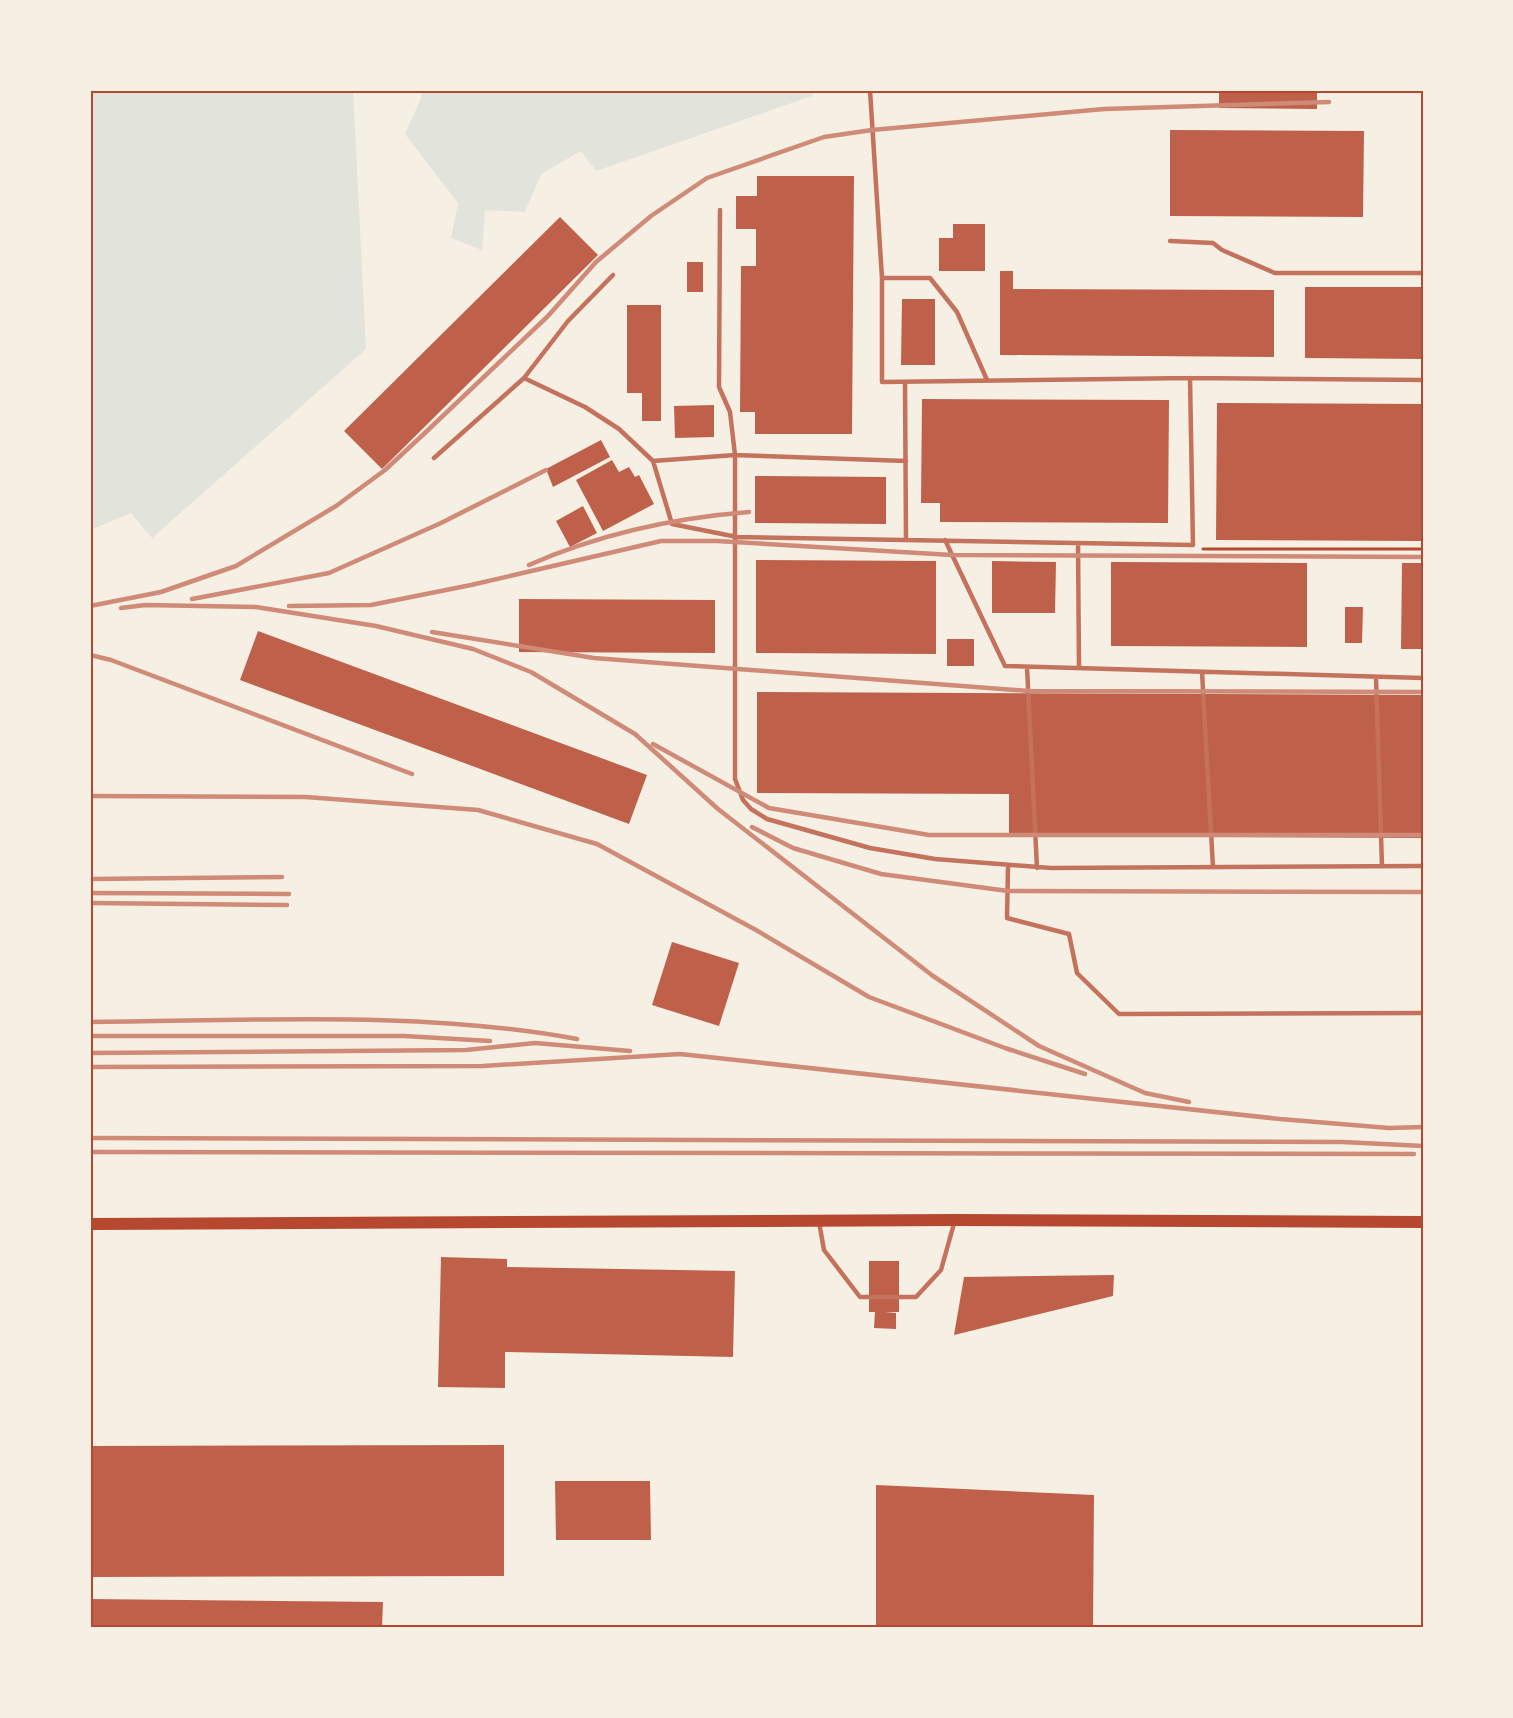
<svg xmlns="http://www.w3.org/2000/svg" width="1513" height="1718" font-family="'Golos Text',sans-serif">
	<rect width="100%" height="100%" fill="#f6efe4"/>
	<path fill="#e2e4dc" d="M 105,90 L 353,90 L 366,349 L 152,538 L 131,513 L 90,530 L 90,94 Z
		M 420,90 L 814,90 L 812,96 L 596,171 L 581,151 L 541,174 L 525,212 L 485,210 L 482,250 L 451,238 L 458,203 L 405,134 L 422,96 Z"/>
	<path fill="#bf614a" d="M 1172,90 L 1317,90 L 1317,109 L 1219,108 L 1219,93 L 1172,92 Z
		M 1170,130 L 1364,131 L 1363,217 L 1170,216 Z
		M 757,176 L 854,176 L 852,434 L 755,434 L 755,412 L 740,412 L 741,266 L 756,266 L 756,229 L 736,229 L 736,196 L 757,196 Z
		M 560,217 L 598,255 L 382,469 L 344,431 Z
		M 953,224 L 985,224 L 985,271 L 939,271 L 939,238 L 953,238 Z
		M 687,262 L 703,262 L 703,292 L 687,292 Z
		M 1000,271 L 1013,271 L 1013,289 L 1274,290 L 1274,357 L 1000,355 Z
		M 1305,287 L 1423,287 L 1423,359 L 1305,358 Z
		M 902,299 L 935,299 L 935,365 L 901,365 Z
		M 627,305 L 661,305 L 661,421 L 642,421 L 642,393 L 627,393 Z
		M 922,399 L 1169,400 L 1168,523 L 940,522 L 940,503 L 921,503 Z
		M 1217,403 L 1423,404 L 1423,541 L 1216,540 Z
		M 714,405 L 714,437 L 675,438 L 674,406 Z
		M 601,440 L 610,457 L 553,487 L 546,469 Z
		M 612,460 L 619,472 L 629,467 L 635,477 L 639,475 L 654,504 L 603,531 L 576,480 Z
		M 755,476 L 886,477 L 886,524 L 755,523 Z
		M 583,506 L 597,533 L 570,547 L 556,521 Z
		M 756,560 L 936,561 L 936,654 L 756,653 Z
		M 992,561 L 1056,562 L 1055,613 L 992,613 Z
		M 1111,562 L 1307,563 L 1307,647 L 1111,646 Z
		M 1402,563 L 1423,563 L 1423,649 L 1401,649 Z
		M 519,599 L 715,600 L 715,653 L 519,652 Z
		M 1345,607 L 1363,607 L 1362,643 L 1345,643 Z
		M 258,631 L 647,775 L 629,824 L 240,680 Z
		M 947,639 L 974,639 L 974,666 L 947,666 Z
		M 757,692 L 1423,695 L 1423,838 L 1009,836 L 1009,794 L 757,793 Z
		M 672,942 L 739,963 L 719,1026 L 652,1005 Z
		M 441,1257 L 507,1259 L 507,1267 L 735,1271 L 733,1357 L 505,1352 L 505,1388 L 438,1387 Z
		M 869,1261 L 899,1261 L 899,1312 L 885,1312 L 896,1313 L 896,1329 L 874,1328 L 875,1312 L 869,1312 Z
		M 1114,1275 L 1113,1296 L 954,1335 L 964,1277 Z
		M 504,1445 L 504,1576 L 90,1577 L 90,1446 Z
		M 555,1481 L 650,1481 L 651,1540 L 556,1540 Z
		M 876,1485 L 1094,1495 L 1093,1628 L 876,1628 Z
		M 90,1599 L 383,1602 L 382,1628 L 90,1628 Z"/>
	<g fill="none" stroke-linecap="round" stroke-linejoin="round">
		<path stroke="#b5482f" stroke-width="3" d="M 1203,549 L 1423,549"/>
		<path stroke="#c5725c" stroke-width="4.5" d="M 870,90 L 882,278 L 882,382 L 1190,378 L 1423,380
			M 720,210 L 719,387 L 730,412 L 735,455 L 906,461
			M 1170,241 L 1213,243 L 1222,250 L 1275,273 L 1423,273
			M 882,278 L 930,278 L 957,312 L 987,380
			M 524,378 L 585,407 L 619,429 L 653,461 L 672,524 L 737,537 L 1193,545 L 1190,378
			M 905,382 L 906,539
			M 434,458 L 524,378 L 568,321 L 613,275
			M 653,461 L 735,455 L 735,779 L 743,800 L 751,809 L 767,819 L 870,848 L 935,859 L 1051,868 L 1423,866
			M 945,540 L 1005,666 L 1423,678
			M 1078,543 L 1079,668
			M 1027,667 L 1037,868
			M 1202,672 L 1213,867
			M 1376,678 L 1382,866
			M 1008,867 L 1007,918 L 1069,934 L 1077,973 L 1119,1014 L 1423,1013
			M 819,1222 L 824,1250 L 860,1297 L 916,1297 L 941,1270 L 955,1220"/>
		<path stroke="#b5482f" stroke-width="12" d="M 90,1224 L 955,1220 L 1423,1222"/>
		<path stroke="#cf8b77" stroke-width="4.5" d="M 529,565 C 599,534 673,518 749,512
			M 192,599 L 329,573 L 441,523 L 546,470
			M 90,606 L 161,592 L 236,566 L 336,506 L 385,470 L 427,431 L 548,316 L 596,262 L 651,216 L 707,178 L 824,137 L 872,130 L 1104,109 L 1329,102
			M 289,606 L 371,605 L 471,585 L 661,541 L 717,541 L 952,555 L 1423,557
			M 121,608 L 145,605 L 256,607 L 376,626 L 473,649 L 531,672 L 635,734 L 718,809 L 933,976 L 1039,1046 L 1145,1093 L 1189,1102
			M 432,632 L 594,658 L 1029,691 L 1423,692
			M 90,655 L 111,660 L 412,774
			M 653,744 L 769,808 L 929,835 L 1423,835
			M 90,796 L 306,797 L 478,810 L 597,844 L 756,930 L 869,997 L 1005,1048 L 1085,1074
			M 752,827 L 793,848 L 881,874 L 1008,891 L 1423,892
			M 90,879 L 282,877
			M 90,893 L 289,894
			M 90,903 L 287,905
			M 90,1022 C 250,1021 419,1010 577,1039
			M 90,1036 L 404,1036 L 490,1041
			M 90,1053 L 466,1050 L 535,1043 L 630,1051
			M 90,1067 L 483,1066 L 680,1054 L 1280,1119 L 1389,1128 L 1423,1127
			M 90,1138 L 1343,1142 L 1423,1146
			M 90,1152 L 1414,1154"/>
	</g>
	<rect width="1513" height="1718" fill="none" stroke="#f6efe4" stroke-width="183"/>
	<rect x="92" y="92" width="1330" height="1534" fill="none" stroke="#b5482f" stroke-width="2"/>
</svg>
